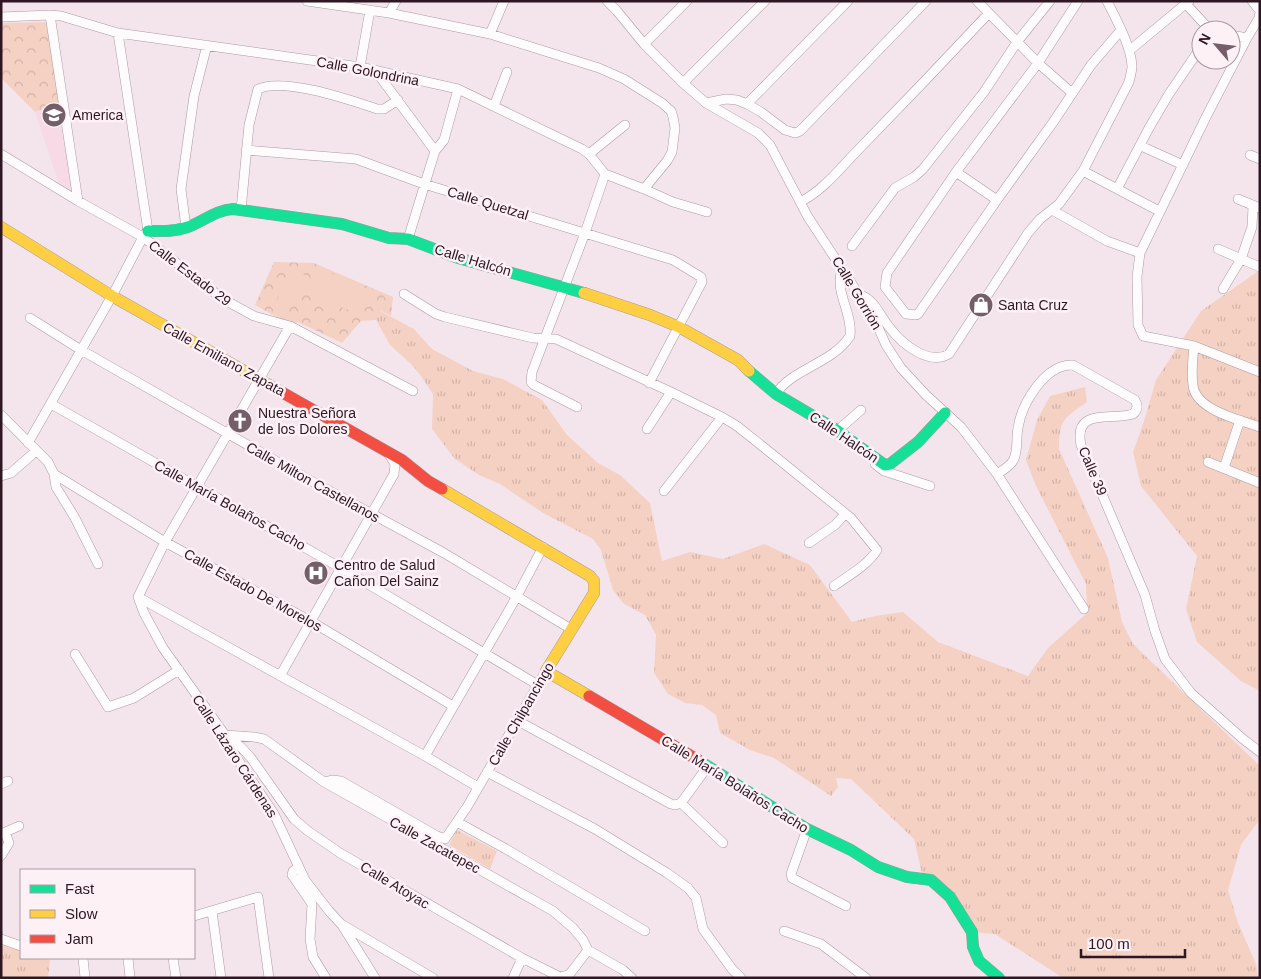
<svg xmlns="http://www.w3.org/2000/svg" width="1261" height="979" font-family="Arial,sans-serif">
	<defs>
		<pattern id="grass-tufts" width="24" height="20" patternUnits="userSpaceOnUse" patternTransform="scale(1.25)"><rect width="24" height="20" fill="#f5d1c4"/><path d="M3 7l-1-3M5 7V3M7 7l1-3M15 17l-1-3M17 17v-4M19 17l1-3" fill="none" stroke="#d2b3a8"/></pattern>
		<pattern id="park-crowns" width="20" height="18" patternUnits="userSpaceOnUse" patternTransform="scale(1.25)"><rect width="20" height="18" fill="#f5d1c4"/><path d="M2 6a3 3 0 1 1 6 0M12 15a3 3 0 1 1 6 0" fill="none" stroke="#d2b3a8"/></pattern>
	</defs>
	<rect width="100%" height="100%" fill="#f4e5ec"/>
	<path fill="#f8d9e6" d="M 59,105 L 79,202 L 60,187 L 35,112 Z
		M 311,557 L 332,569 L 322,588 L 301,577 Z"/>
	<path fill="url(#grass-tufts)" d="M 1260,270 L 1260,691 L 1241,681 L 1197,642 L 1186,609 L 1197,556 L 1141,486 L 1133,452 L 1144,421 L 1156,380 L 1201,311 Z
		M 380,311 L 414,329 L 432,349 L 473,371 L 503,379 L 542,400 L 567,435 L 598,463 L 620,475 L 650,503 L 662,561 L 690,552 L 723,559 L 764,544 L 810,565 L 852,622 L 875,616 L 903,612 L 938,642 L 1028,676 L 1048,648 L 1087,613 L 1086,584 L 1036,486 L 1026,460 L 1037,420 L 1050,396 L 1085,387 L 1087,402 C 1064,418 1059,420 1059,449 L 1108,558 L 1122,622 L 1133,644 L 1260,766 L 1260,819 L 1241,845 L 1228,890 L 1238,923 L 1256,964 L 1258,978 L 1063,978 L 995,934 L 972,932 L 950,897 L 923,878 L 914,839 L 851,779 L 836,778 L 838,787 L 831,796 L 774,758 L 750,750 L 720,733 L 716,715 L 702,705 L 685,703 L 668,694 L 654,673 L 656,635 L 645,615 L 624,604 L 613,590 L 601,550 L 593,539 L 543,513 L 500,484 L 479,475 L 455,459 L 432,429 L 433,394 L 421,376 L 412,365 L 390,345 L 376,320 Z
		M 457,830 L 497,851 L 490,869 L 449,845 Z
		M 1,945 L 21,951 L 21,958 L 43,958 L 50,960 L 48,978 L 1,978 Z"/>
	<path fill="url(#park-crowns)" d="M 48,22 L 59,105 L 35,112 L 1,78 L 1,23 Z
		M 274,262 L 314,263 L 393,297 L 391,316 L 381,311 L 376,320 L 361,321 L 342,343 L 298,322 L 289,324 L 255,305 Z"/>
	<path fill="#f5d1c4" d="M 317,267 L 372,291 L 361,316 L 306,291 Z
		M 291,269 L 307,276 L 293,307 L 277,300 Z"/>
	<g fill="none" stroke-linecap="round" stroke-linejoin="round">
		<defs>
			<path id="street" d="M 307,1 L 389,13 L 490,34 L 599,68 L 624,79 L 662,103 L 671,111 L 673,117 L 675,128 L 672,152 L 667,161 L 644,189
				M 607,1 L 617,11 L 644,44 L 683,83 L 706,103 L 758,133 L 770,145 L 808,217 L 873,316 L 886,345 L 901,368 L 926,395 L 961,427 L 978,449 L 997,474 L 1084,609
				M 977,1 L 1038,63 L 1072,93
				M 1078,1 L 1038,63 L 956,172 L 887,273 L 885,287 L 906,314 L 916,315 L 918,314 L 997,200 L 1054,121 L 1091,65 L 1121,30
				M 1252,1 L 1260,11 L 1259,18 L 1247,38 L 1206,117 L 1140,253 L 1137,277 L 1138,325 L 1143,336 L 1194,346 L 1260,372
				M 1186,4 L 1210,30
				M 389,13 L 396,1
				M 50,15 L 78,201
				M 1,17 L 50,15 L 61,16 L 118,33 L 360,67 L 458,89 L 582,149 L 589,154 L 605,174 L 644,189 L 673,202 L 707,212
				M 490,34 L 504,1
				M 1231,35 L 1247,38
				M 644,44 L 687,1
				M 1129,51 L 1189,1
				M 360,67 L 370,10
				M 375,70 L 435,151
				M 683,83 L 765,1
				M 706,103 L 726,99 L 737,100 L 747,104 L 761,112 L 785,130 L 795,133 L 800,131 L 926,1
				M 747,104 L 848,1
				M 494,106 L 507,72
				M 1141,146 L 1183,165
				M 246,150 L 356,159 L 424,184 L 673,260 L 701,277 L 702,282 L 649,383
				M 1,154 L 78,201 L 143,237 L 223,299 L 254,316 L 290,326 L 413,391
				M 589,154 L 625,125
				M 1250,155 L 1260,159
				M 1083,171 L 1159,211
				M 956,172 L 997,200
				M 1117,189 L 1149,128 L 1169,94 L 1201,47
				M 1238,199 L 1260,208
				M 800,202 C 823,191 841,167 859,149 C 903,104 946,59 989,13
				M 241,210 L 249,125 L 258,89 C 284,77 350,100 377,109 L 384,109 L 398,100
				M 1052,210 L 1107,241 L 1140,253
				M 186,228 L 181,189 L 194,96 L 207,45
				M 408,239 L 435,151 L 444,140 L 458,89
				M 852,246 L 895,188 L 914,177 L 923,169 L 984,92 L 1017,42 L 1050,1
				M 1218,249 L 1241,259 L 1252,227 L 1253,206
				M 1223,289 L 1241,259 L 1260,267
				M 404,294 L 436,314 L 445,317 L 533,338 L 556,339 L 671,392 L 722,417 L 737,426 L 777,458 L 851,518 L 877,550 C 868,565 848,576 834,586
				M 863,296 C 876,302 881,318 890,328 C 902,344 929,366 949,354 L 1028,233 L 1040,219 L 1059,204 L 1083,171 L 1129,82 C 1130,77 1132,71 1132,66 C 1131,46 1116,19 1107,1
				M 30,318 L 81,350 L 304,477 L 444,553 L 571,629
				M 1194,346 C 1193,358 1191,372 1193,385 C 1195,410 1240,420 1260,427
				M 776,394 C 791,369 832,364 850,336 C 853,313 834,292 842,270
				M 51,404 L 341,568 L 538,685
				M 577,407 L 534,385 L 531,382 L 532,372 L 585,233 L 605,174
				M 1,415 L 48,462 L 54,474 L 56,487 L 75,518 L 98,564
				M 647,429 L 671,392
				M 837,431 L 861,410
				M 28,443 L 112,296 L 143,237 L 148,231 L 118,33
				M 1208,462 L 1260,483
				M 875,464 L 884,471 L 930,486
				M 1224,468 L 1240,420
				M 54,474 L 165,542 L 312,622 L 453,706
				M 997,474 C 1003,470 1011,466 1014,459 C 1018,450 1016,438 1018,428 C 1022,403 1045,364 1073,365 L 1135,400 C 1138,405 1138,410 1133,414 C 1112,421 1073,407 1081,445 L 1145,595 L 1155,631 L 1165,659 L 1191,693 L 1243,739 L 1260,752
				M 1,476 L 11,473 L 36,451
				M 664,491 L 722,417
				M 809,543 L 835,525 L 845,514
				M 138,597 L 144,613 L 163,648 L 225,735 L 236,757 L 274,814 L 305,880 L 329,911 L 341,924 L 433,978
				M 138,597 L 425,756 L 478,787
				M 138,597 L 165,542 L 290,326
				M 75,654 L 108,707 L 134,698 L 179,670
				M 280,676 L 394,474 L 395,464 L 387,451
				M 518,721 L 671,804 L 675,805 L 681,803
				M 225,735 L 254,737 L 264,739 L 324,782 L 553,911 L 573,928 L 583,940 L 588,950 L 623,970 L 632,978
				M 227,737 L 241,747 L 251,758 L 294,819 L 308,831 L 340,853 L 522,958 L 560,977 L 569,975 L 588,950
				M 425,756 L 517,596 L 543,547
				M 487,772 L 595,829 L 667,873 L 688,888 L 696,898 L 703,929 L 732,969 L 741,978
				M 324,782 L 332,780 L 341,781 L 437,836 L 445,839 L 467,807 L 546,671
				M 1,784 L 8,781
				M 681,803 L 723,843
				M 681,803 L 708,766
				M 457,822 L 506,849 L 645,931
				M 807,829 L 791,874 L 792,878 L 846,906
				M 1,834 L 19,826
				M 1,856 L 9,843 L 5,832
				M 298,868 L 293,871 L 292,875 L 312,904 L 310,939 L 313,957 L 326,978
				M 212,911 L 221,978
				M 194,916 L 258,897 L 269,978
				M 342,925 L 375,978
				M 784,931 L 821,944 L 866,978
				M 1,939 L 21,946
				M 83,958 L 85,978
				M 128,958 L 130,978
				M 173,958 L 176,978
				M 513,978 L 522,958"/>
			<path id="fast" d="M 148,231 C 161,231 175,232 188,227 C 204,221 216,210 233,209 L 342,224 L 389,238 L 408,239 L 458,258 L 584,293
				M 749,371 L 776,394 L 835,429 L 885,465 L 890,464 L 918,442 L 945,413
				M 698,760 L 807,829 L 851,850 L 878,867 L 907,877 L 931,880 L 950,897 L 972,932 L 973,947 L 979,961 L 999,978"/>
			<path id="slow" d="M 1,227 L 112,296 L 269,385
				M 584,293 L 650,315 L 679,327 L 738,360 L 749,371
				M 442,489 L 590,576 L 594,581 L 594,593 L 546,671 L 589,696"/>
			<path id="jam" d="M 269,385 L 402,460 L 428,481 L 442,489
				M 589,696 L 698,760"/>
		</defs>
		<use href="#street" stroke="#ab9aa2" stroke-width="10"/>
		<use href="#fast" stroke="#ab9aa2" stroke-width="12"/>
		<use href="#slow" stroke="#ab9aa2" stroke-width="12"/>
		<use href="#jam" stroke="#ab9aa2" stroke-width="12"/>
		<use href="#street" stroke="#fdfbfc" stroke-width="9"/>
		<use href="#fast" stroke="#16e098" stroke-width="11"/>
		<use href="#slow" stroke="#ffcf43" stroke-width="11"/>
		<use href="#jam" stroke="#f24e42" stroke-width="11"/>
	</g>
	<defs>
		<symbol id="school-disc" viewBox="-11 -11 22 22"><circle r="9.5" fill="#735e69" stroke="#fef1f6"/><path d="M0-5L7-2L0 1L-7-2ZM-4 1L0 2.5L4 1V4Q0 6-4 4Z" fill="#fff"/></symbol>
		<symbol id="shop-disc" viewBox="-11 -11 22 22"><circle r="9.5" fill="#735e69" stroke="#fef1f6"/><path d="M-5-2.5h2.3a2.7 3.5 0 0 1 5.4 0H5L5.5 6h-11ZM-1.5-2.5h3a1.5 2.3 0 0 0-3 0Z" fill="#fff"/></symbol>
		<symbol id="church-disc" viewBox="-11 -11 22 22"><circle r="9.5" fill="#735e69" stroke="#fef1f6"/><path d="M-1.2-6h2.4v3.5h3.3v2.4h-3.3V6h-2.4V-.1h-3.3v-2.4h3.3Z" fill="#fff"/></symbol>
		<symbol id="hospital-disc" viewBox="-11 -11 22 22"><circle r="9.5" fill="#735e69" stroke="#fef1f6"/><path d="M-5-5h3v3.5h4V-5h3V5h-3V1.5h-4V5h-3Z" fill="#fff"/></symbol>
	</defs>
	<g fill-rule="evenodd">
		<use href="#school-disc" x="40" y="101" width="28" height="28"/>
		<use href="#shop-disc" x="967" y="291" width="28" height="28"/>
		<use href="#church-disc" x="226" y="407" width="28" height="28"/>
		<use href="#hospital-disc" x="302" y="559" width="28" height="28"/>
	</g>
	<g text-anchor="middle" stroke-width="5" stroke-linejoin="round" paint-order="stroke">
		<g font-size="14" fill="#2e1622" stroke="#fef1f6">
			<text transform="translate(368 71) rotate(11)" y="5">Calle Golondrina</text>
			<text transform="translate(488 203) rotate(17)" y="5">Calle Quetzal</text>
			<text transform="translate(473 260) rotate(17)" y="5">Calle Halcón</text>
			<text transform="translate(190 273) rotate(37)" y="5">Calle Estado 29</text>
			<text transform="translate(857 293) rotate(59)" y="5">Calle Gorrión</text>
			<text transform="translate(224 359) rotate(29)" y="5">Calle Emiliano Zapata</text>
			<text transform="translate(844 437) rotate(34)" y="5">Calle Halcón</text>
			<text transform="translate(1093 471) rotate(67)" y="5">Calle 39</text>
			<text transform="translate(313 482) rotate(29)" y="5">Calle Milton Castellanos</text>
			<text transform="translate(230 505) rotate(29)" y="5">Calle María Bolaños Cacho</text>
			<text transform="translate(253 590) rotate(29)" y="5">Calle Estado De Morelos</text>
			<text transform="translate(521 714) rotate(-60)" y="5">Calle Chilpancingo</text>
			<text transform="translate(235 756) rotate(57)" y="5">Calle Lázaro Cárdenas</text>
			<text transform="translate(735 784) rotate(32)" y="5">Calle María Bolaños Cacho</text>
			<text transform="translate(435 845) rotate(29)" y="5">Calle Zacatepec</text>
			<text transform="translate(395 885) rotate(31)" y="5">Calle Atoyac</text>
		</g>
		<g font-size="14" fill="#2e1622" stroke="#fef1f6" text-anchor="start">
			<text x="72" y="120">America</text>
			<text x="998" y="310">Santa Cruz</text>
			<text x="258" y="418">Nuestra Señora<tspan x="258" dy="16">de los Dolores</tspan></text>
			<text x="334" y="570">Centro de Salud<tspan x="334" dy="16">Cañon Del Sainz</tspan></text>
		</g>
	</g>
	<rect width="1261" height="979" fill="none" stroke="#2e1622" stroke-width="5"/>
	<rect x="20" y="869" width="175" height="90" fill="#fef1f6" stroke="#ab99a1"/>
	<rect x="30" y="885" width="25" height="8" fill="#16e098" stroke="#ab99a1"/>
	<text x="65" y="894" font-size="15" fill="#2e1622">Fast</text>
	<rect x="30" y="910" width="25" height="8" fill="#ffcf43" stroke="#ab99a1"/>
	<text x="65" y="919" font-size="15" fill="#2e1622">Slow</text>
	<rect x="30" y="935" width="25" height="8" fill="#f24e42" stroke="#ab99a1"/>
	<text x="65" y="944" font-size="15" fill="#2e1622">Jam</text>
	<g transform="translate(1216 45) rotate(298)"><circle r="24" fill="#fef1f6" stroke="#ab99a1"/>
	<path d="M0-4L9 19L0 12L-9 19Z" fill="#735e69"/>
	<text y="-8" font-size="14" font-weight="bold" text-anchor="middle" fill="#2e1622">N</text>
	</g>
	<path d="M1081 949v8h104v-8" fill="none" stroke="#2e1622" stroke-width="2.5"/>
	<text x="1088" y="949" font-size="15" fill="#2e1622" stroke="#fef1f6" stroke-width="4" paint-order="stroke">100 m</text>
</svg>
